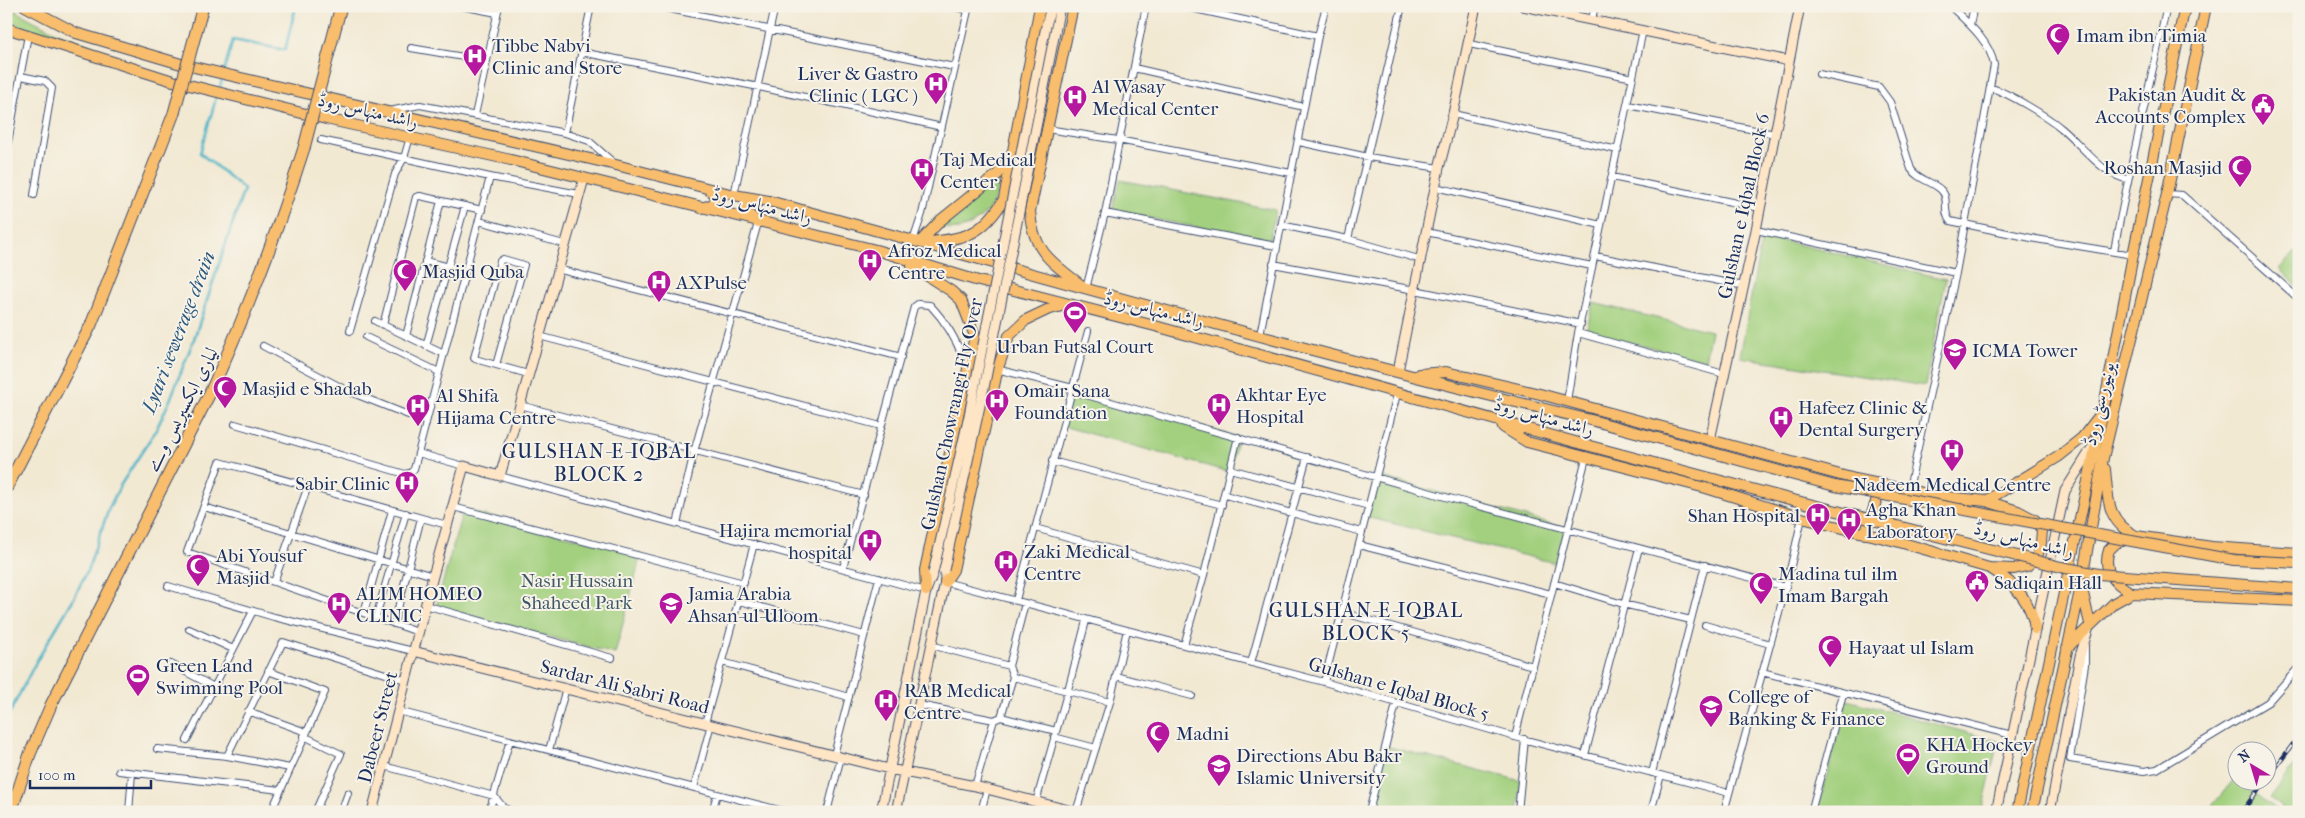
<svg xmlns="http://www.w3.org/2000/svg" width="2305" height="818" font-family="'IM FELL French Canon',Amiri,serif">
	<rect width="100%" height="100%" fill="#f7f3e8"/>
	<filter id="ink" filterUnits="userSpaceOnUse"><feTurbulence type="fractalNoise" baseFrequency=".02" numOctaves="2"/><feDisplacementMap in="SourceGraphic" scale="10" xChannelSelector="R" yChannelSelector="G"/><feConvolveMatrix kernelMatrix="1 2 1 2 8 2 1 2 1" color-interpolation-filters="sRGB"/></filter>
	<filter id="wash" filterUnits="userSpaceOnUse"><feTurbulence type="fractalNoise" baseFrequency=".0096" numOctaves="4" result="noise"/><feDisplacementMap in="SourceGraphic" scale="20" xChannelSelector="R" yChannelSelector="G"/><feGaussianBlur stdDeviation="1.12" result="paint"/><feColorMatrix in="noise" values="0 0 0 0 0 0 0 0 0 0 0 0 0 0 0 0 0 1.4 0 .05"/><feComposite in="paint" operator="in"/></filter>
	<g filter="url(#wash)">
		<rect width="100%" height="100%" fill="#f2e9d3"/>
		<path fill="#a2d07e" stroke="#5e806e" d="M 6,6 L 59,34 L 92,46 L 92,49 L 6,22 Z
			M 996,180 C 1005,204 966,239 943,227 L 942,223 Z
			M 1120,180 L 1276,210 L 1269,241 L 1112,211 Z
			M 1762,236 L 1946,279 L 1925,386 L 1740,357 Z
			M 2299,248 L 2299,287 L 2279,269 Z
			M 1593,303 L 1711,331 L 1705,360 L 1586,332 Z
			M 1072,391 L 1238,437 L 1229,472 L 1062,426 Z
			M 1376,475 L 1568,529 L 1559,564 L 1366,517 Z
			M 463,510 L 641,554 L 615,654 L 436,607 Z
			M 1847,700 L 1998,741 L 1982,812 L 1817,812 Z
			M 1386,746 L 1521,781 L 1518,812 L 1369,812 Z
			M 2299,760 L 2299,812 L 2286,812 L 2270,798 Z
			M 2235,778 L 2238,780 L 2280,812 L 2207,812 Z"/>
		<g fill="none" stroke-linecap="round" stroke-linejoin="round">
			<path stroke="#4ab4c8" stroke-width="2.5" d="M 224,71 L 233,40 L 285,50 L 296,6
				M 219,90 L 223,76
				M 6,720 L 36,662 L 74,598 L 88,569 L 109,508 L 120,486 L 156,430 L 170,400 L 194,339 L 244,189 L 200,153 L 217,95"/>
		</g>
	</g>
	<g filter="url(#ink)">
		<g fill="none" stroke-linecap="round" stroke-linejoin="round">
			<defs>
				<path id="street" d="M 461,6 L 497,13
					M 591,6 L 565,133 L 589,141 L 615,164
					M 655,6 L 954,67
					M 950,6 L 968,10
					M 1181,6 L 1318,36
					M 695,14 L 696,6
					M 1592,19 L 1595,6
					M 1970,25 L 1974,6
					M 1469,44 L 1633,78
					M 411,48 L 487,61
					M 581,52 L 759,87 L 942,127
					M 1134,68 L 1304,107
					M 1819,74 L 1879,87 L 1890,102 L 1911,169 C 1918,180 1932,181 1941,190 C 1950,198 1942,212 1950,221 L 2036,239 L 2133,255
					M 21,76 L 45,81 L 52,88 L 34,195
					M 1991,88 C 2007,92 2048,117 2061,128 C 2080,143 2103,176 2127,179
					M 1628,105 L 1775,134
					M 389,111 L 420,105 L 565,133
					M 1453,114 L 1618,150
					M 475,115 L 499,6
					M 1047,129 L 1118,140 L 1291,173
					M 321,140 L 490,177
					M 1299,142 L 1368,157 L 1439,168
					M 6,153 L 28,35
					M 1612,177 L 1760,208
					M 1435,187 L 1601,225
					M 2167,194 L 2182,195 L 2299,299
					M 734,195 L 775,6
					M 1105,213 L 1276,246
					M 479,221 L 564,244
					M 1281,225 L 1348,239 L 1422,260
					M 1756,230 L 1956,273
					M 1426,232 L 1592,266
					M 1348,239 L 1402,6
					M 913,241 L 922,214 L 969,6
					M 2114,251 C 2129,169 2149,88 2167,6
					M 1595,256 L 1744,286
					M 425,261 L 466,271
					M 1273,264 L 1415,290
					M 557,269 L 901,357
					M 1086,289 L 1105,213 L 1146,6
					M 1415,290 L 1581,324
					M 375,321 L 444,354
					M 383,325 L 416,197 L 420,196 L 482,210
					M 350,331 L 395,174 L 404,158 L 410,137
					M 1578,333 L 1724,374
					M 1260,335 L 1318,36 L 1326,6
					M 406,336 L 441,201
					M 539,336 L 881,426
					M 366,337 L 439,372
					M 263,346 L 350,392 L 426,422
					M 426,346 L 465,206
					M 496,365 L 524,265 L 503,259 L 500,261 L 474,358 L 475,359 L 528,374
					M 984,366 L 1073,388
					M 1072,391 L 1449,498 L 1786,587
					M 1567,401 L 1578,333 L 1643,30
					M 520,405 L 864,495
					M 235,424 L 405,474 L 410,473 L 414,469 L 490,177 L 579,194
					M 418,453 L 464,466
					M 1052,461 L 1222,505
					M 1230,469 L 1369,506
					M 500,476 L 926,591
					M 1909,489 L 1956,273 L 1994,65 C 1990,41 1967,22 1950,6
					M 1225,495 L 1362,532
					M 204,507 L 433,576
					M 453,507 L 744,583
					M 677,524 L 694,452 L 758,223
					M 1035,528 L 1204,575
					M 1359,545 L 1551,594
					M 843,568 L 914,307 L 918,304 L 930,305 C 946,322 956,338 963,359 L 972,363
					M 274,582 L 308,486
					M 945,582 L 1324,682 L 1515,737 L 1729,793
					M 1554,583 L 1623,604 L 1691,620
					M 168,586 L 274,617 L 413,651
					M 1016,600 L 1088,331
					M 739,601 L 864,635
					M 425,605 L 612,658
					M 1341,612 L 1533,666
					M 364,613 L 392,510
					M 376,617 L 406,513
					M 394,624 L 421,518
					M 1705,625 L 1770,644
					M 189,629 L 233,649
					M 418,632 L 187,552 L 220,462 L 447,525
					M 931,645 L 1009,666
					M 1184,645 L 1204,575 L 1238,437
					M 2085,646 L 2085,665 L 2070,759 L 2144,771 L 2157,769 L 2268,702 L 2299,667
					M 722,662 L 849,697
					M 1251,663 L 1307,457
					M 171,664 L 214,687
					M 268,671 L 325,692 L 271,812
					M 1762,672 L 2012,735
					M 1116,676 L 1192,696
					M 1013,677 L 1110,702
					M 1324,682 L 1397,394
					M 919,705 L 994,720
					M 248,711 L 306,732
					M 398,711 L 787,812
					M 1001,717 L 1056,731
					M 705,723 L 754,544
					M 304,736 L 341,754 L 315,812
					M 1054,737 L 1096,748
					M 1515,737 L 1586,458
					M 187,740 L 253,611
					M 157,749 L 227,756 L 290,768
					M 549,750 L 566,688
					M 834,755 L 879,578
					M 1585,755 L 1639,548
					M 227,756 L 283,642 L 405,680
					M 384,766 L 494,796 L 504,808 L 513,812
					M 119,771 L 280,790
					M 1652,773 L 1705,565
					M 975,786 L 994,720 L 1001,717 L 1013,677 L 1009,666 L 1025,603
					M 694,788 L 711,724
					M 1036,802 L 1068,690 L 1086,621
					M 1519,807 L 1536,812
					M 111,812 L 113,812
					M 129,812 L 132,773
					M 341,812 L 348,793
					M 489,812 L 510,740
					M 712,812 L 717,794
					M 827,812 L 841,757
					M 981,812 L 987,789
					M 1076,812 L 1110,702 L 1127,630
					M 1369,812 L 1396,704
					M 1518,812 L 1525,739
					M 1651,812 L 1661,775
					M 1724,812 L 1786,587 L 1802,518
					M 1811,812 L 1843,694"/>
				<path id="secondary" d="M 1523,6 L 1789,61
					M 1046,26 L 1051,6
					M 1056,27 L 1060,6
					M 1398,371 L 1439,168 L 1453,114 L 1476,6
					M 1710,440 L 1756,230 L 1800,6
					M 413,651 L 889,769 L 975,786 L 1076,812
					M 372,812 L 433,576 L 464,466 L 500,476 L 584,179
					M 881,812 L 926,591 L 933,573
					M 896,812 L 945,582 L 945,575
					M 1996,812 L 2065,491 L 2095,443
					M 2050,812 L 2080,656 L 2089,627"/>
				<path id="primary" d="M 25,6 L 76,33 L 181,64 L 616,165 L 734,195 L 769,201 C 1043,276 1315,355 1591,420
					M 1073,6 L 1030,211 C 1032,250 1052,263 1081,285
					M 6,28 L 173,81 L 326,119 L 511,160 L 876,250 L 975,280 L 1155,326 L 1586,445
					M 701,208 L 711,205 L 716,201 L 715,194 L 708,189
					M 757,222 L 745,211 L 746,204 L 758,202
					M 920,242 L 941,220 L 998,174 L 1010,155
					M 928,242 C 967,239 984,233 1004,199 L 1040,6
					M 912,266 L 951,291 L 961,300 L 975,336 L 925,570 L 926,591
					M 1419,374 L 1446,372 L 1540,394 L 1855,479 L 1937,496 L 1986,501 L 2018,511 L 2035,520 L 2042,530 L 2041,543 L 2037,557 L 2027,566 L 2014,569 L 1989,568 L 1896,541 L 1802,518 L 1706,488 L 1527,442 L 1503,427
					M 2105,469 C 2108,498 2106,521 2136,536 L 2212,547 L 2299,553
					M 1986,501 L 2058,457 L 2082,438 L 2100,415
					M 1865,534 L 1881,487
					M 2128,539 L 2116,543 L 2109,550 C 2102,571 2114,583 2132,593 L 2299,601
					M 1990,568 C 2013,582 2032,601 2035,629
					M 945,582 L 953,570 L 998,368 L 1009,336 L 1026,320 L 1047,310 L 1065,305
					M 2082,589 L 2090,624
					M 2067,648 L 2114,603 L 2132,593
					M 2017,812 L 2103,411 L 2133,255 L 2185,6
					M 2032,812 L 2081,586 L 2103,458 L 2167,194 L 2206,6"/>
				<path id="highway" d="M 6,489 L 91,325 L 174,113
					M 11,812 L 30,754 L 51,705 L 209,395 C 247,314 277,232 304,148"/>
			</defs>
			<use href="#street" stroke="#3b4b70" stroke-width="8"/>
			<use href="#secondary" stroke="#3b4b70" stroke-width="11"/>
			<use href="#primary" stroke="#3b4b70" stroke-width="12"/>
			<use href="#highway" stroke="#3b4b70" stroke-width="13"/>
			<use href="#street" stroke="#fff" stroke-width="6"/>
			<use href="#secondary" stroke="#fde5c5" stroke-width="9"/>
			<use href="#primary" stroke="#f9be6d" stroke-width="10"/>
			<use href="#highway" stroke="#f9be6d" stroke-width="11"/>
			<defs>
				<path id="rail" d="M 2268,778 L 2299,736
					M 2242,812 L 2265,780"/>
			</defs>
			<use href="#rail" stroke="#1b2f5e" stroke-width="4.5"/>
			<use href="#rail" stroke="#f7f3e8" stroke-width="2.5" stroke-dasharray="8" stroke-linecap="butt"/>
			<defs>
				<path id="secondary-bridge" d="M 944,570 L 985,383 L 1056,27
					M 933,573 L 968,420 L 1046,26"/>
				<path id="primary-bridge" d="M 1591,420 L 1835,486 L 2234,560 L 2299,563
					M 1586,445 L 1793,500 L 2061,567 L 2098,574 L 2299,589"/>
				<path id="highway-bridge" d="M 174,113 L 203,6
					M 304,148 L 341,6"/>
			</defs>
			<use href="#secondary-bridge" stroke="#3b4b70" stroke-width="11" stroke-linecap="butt"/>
			<use href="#primary-bridge" stroke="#3b4b70" stroke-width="12" stroke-linecap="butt"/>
			<use href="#highway-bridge" stroke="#3b4b70" stroke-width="13" stroke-linecap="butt"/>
			<use href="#secondary-bridge" stroke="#fde5c5" stroke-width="9"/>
			<use href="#primary-bridge" stroke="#f9be6d" stroke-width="10"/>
			<use href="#highway-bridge" stroke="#f9be6d" stroke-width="11"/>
		</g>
	</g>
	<defs>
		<symbol id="mosque-pin" viewBox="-11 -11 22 30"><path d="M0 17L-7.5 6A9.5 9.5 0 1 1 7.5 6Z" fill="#b5179e" stroke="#f7f3e8"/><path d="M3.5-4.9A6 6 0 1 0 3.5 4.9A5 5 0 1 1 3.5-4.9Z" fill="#fff"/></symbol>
		<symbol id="hospital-pin" viewBox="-11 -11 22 30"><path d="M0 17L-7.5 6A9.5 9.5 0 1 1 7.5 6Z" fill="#b5179e" stroke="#f7f3e8"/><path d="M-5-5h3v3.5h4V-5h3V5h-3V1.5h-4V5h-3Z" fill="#fff"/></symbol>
		<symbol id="civic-pin" viewBox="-11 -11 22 30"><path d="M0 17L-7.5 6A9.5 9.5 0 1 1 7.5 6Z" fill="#b5179e" stroke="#f7f3e8"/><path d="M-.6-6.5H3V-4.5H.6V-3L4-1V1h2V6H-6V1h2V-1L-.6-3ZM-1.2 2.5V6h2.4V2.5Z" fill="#fff"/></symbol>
		<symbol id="stadium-pin" viewBox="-11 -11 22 30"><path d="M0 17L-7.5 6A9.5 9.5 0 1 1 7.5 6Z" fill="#b5179e" stroke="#f7f3e8"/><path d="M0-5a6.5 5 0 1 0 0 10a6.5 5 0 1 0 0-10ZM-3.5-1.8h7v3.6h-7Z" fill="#fff"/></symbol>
		<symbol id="university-pin" viewBox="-11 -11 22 30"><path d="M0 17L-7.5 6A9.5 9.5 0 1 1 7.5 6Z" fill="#b5179e" stroke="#f7f3e8"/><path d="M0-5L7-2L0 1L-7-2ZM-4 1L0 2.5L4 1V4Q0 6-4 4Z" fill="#fff"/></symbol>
	</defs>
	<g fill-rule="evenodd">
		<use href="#mosque-pin" x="2044" y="21" width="28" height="38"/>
		<use href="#hospital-pin" x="461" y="42" width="28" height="38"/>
		<use href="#hospital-pin" x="922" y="70" width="28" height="38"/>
		<use href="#hospital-pin" x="1061" y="83" width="28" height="38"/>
		<use href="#civic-pin" x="2249" y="91" width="28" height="38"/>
		<use href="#mosque-pin" x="2226" y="153" width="28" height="38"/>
		<use href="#hospital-pin" x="908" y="156" width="28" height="38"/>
		<use href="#hospital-pin" x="856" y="247" width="28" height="38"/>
		<use href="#mosque-pin" x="391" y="257" width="28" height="38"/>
		<use href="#hospital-pin" x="645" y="268" width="28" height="38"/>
		<use href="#stadium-pin" x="1061" y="299" width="28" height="38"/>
		<use href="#university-pin" x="1941" y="336" width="28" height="38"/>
		<use href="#mosque-pin" x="211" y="374" width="28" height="38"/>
		<use href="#hospital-pin" x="983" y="387" width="28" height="38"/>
		<use href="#hospital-pin" x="1205" y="391" width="28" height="38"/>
		<use href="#hospital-pin" x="404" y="392" width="28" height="38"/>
		<use href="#hospital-pin" x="1767" y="404" width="28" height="38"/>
		<use href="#hospital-pin" x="1938" y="437" width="28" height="38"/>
		<use href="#hospital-pin" x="393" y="469" width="28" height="38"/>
		<use href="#hospital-pin" x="1804" y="501" width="28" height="38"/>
		<use href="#hospital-pin" x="1835" y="506" width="28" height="38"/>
		<use href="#hospital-pin" x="856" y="527" width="28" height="38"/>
		<use href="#hospital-pin" x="992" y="548" width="28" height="38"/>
		<use href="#mosque-pin" x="184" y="552" width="28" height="38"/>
		<use href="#civic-pin" x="1963" y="568" width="28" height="38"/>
		<use href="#mosque-pin" x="1747" y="570" width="28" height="38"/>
		<use href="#hospital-pin" x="325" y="590" width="28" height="38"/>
		<use href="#university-pin" x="657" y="590" width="28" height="38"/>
		<use href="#mosque-pin" x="1816" y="633" width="28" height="38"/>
		<use href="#stadium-pin" x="124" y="662" width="28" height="38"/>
		<use href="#hospital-pin" x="872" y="687" width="28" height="38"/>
		<use href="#university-pin" x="1697" y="693" width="28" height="38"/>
		<use href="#mosque-pin" x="1144" y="719" width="28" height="38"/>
		<use href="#stadium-pin" x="1894" y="741" width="28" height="38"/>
		<use href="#university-pin" x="1205" y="752" width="28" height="38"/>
	</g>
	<g text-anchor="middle" stroke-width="4" stroke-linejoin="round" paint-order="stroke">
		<g font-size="19" fill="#1b2f5e" stroke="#f7f3e8" text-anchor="start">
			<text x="2076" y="42">Imam ibn Timia</text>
			<text x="492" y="52">Tibbe Nabvi<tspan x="492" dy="22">Clinic and Store</tspan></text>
			<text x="918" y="80" text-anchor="end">Liver &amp; Gastro<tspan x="918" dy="22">Clinic ( LGC )</tspan></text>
			<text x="1092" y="93">Al Wasay<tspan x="1092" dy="22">Medical Center</tspan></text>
			<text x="2246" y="101" text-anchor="end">Pakistan Audit &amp;<tspan x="2246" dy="22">Accounts Complex</tspan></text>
			<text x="940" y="166">Taj Medical<tspan x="940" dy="22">Center</tspan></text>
			<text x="2222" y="174" text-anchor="end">Roshan Masjid</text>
			<text x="888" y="257">Afroz Medical<tspan x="888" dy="22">Centre</tspan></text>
			<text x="422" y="278">Masjid Quba</text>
			<text x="676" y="289">AXPulse</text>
			<text x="1075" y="353" text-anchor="middle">Urban Futsal Court</text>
			<text x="1972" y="357">ICMA Tower</text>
			<text x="242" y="395">Masjid e Shadab</text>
			<text x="1014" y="397">Omair Sana<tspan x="1014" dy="22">Foundation</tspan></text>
			<text x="1236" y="401">Akhtar Eye<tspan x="1236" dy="22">Hospital</tspan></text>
			<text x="436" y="402">Al Shifa<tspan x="436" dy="22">Hijama Centre</tspan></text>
			<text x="1798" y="414">Hafeez Clinic &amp;<tspan x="1798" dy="22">Dental Surgery</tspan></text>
			<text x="390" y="490" text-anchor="end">Sabir Clinic</text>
			<text x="1952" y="491" text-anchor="middle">Nadeem Medical Centre</text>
			<text x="1866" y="516">Agha Khan<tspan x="1866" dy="22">Laboratory</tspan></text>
			<text x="1800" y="522" text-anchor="end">Shan Hospital</text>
			<text x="852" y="537" text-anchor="end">Hajira memorial<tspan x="852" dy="22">hospital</tspan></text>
			<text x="1024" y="558">Zaki Medical<tspan x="1024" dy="22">Centre</tspan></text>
			<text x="216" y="562">Abi Yousuf<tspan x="216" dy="22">Masjid</tspan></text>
			<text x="1778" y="580">Madina tul ilm<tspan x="1778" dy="22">Imam Bargah</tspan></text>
			<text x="1994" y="589">Sadiqain Hall</text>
			<text x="356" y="600">ALIM HOMEO<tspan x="356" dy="22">CLINIC</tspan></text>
			<text x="688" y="600">Jamia Arabia<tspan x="688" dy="22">Ahsan-ul-Uloom</tspan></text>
			<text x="1848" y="654">Hayaat ul Islam</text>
			<text x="156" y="672">Green Land<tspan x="156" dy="22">Swimming Pool</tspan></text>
			<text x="904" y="697">RAB Medical<tspan x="904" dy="22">Centre</tspan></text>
			<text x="1728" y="703">College of<tspan x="1728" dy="22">Banking &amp; Finance</tspan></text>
			<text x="1176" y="740">Madni</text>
			<text x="1926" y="751">KHA Hockey<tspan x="1926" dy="22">Ground</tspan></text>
			<text x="1236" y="762">Directions Abu Bakr<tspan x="1236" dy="22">Islamic University</tspan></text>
		</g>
		<g font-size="19" fill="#1b2f5e" stroke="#f7f3e8">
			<text transform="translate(368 110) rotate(13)" y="7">راشد منہاس روڈ</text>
			<text transform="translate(762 205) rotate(14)" y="7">راشد منہاس روڈ</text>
			<text transform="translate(1743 206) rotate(-78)" y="7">Gulshan e Iqbal Block 6</text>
			<text transform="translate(1154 309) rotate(14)" y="7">راشد منہاس روڈ</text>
			<text transform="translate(2098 404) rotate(-77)" y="7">یونیورسٹی روڈ</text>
			<text transform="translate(181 409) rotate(-63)" y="7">لیاری ایکسپریس وے</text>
			<text transform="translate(951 414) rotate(-78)" y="7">Gulshan Chowrangi Fly Over</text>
			<text transform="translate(1544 416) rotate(15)" y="7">راشد منہاس روڈ</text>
			<text transform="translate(2024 539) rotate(14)" y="7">راشد منہاس روڈ</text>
			<text transform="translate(625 686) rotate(14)" y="7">Sardar Ali Sabri Road</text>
			<text transform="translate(1399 688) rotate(16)" y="7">Gulshan e Iqbal Block 5</text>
			<text transform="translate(377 727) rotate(-76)" y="7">Dabeer Street</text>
		</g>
		<g font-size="19" fill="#3d5766" stroke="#f7f3e8">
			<text x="577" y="587">Nasir Hussain<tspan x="577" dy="22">Shaheed Park</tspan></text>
		</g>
		<g font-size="20" font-style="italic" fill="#29577e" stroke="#f7f3e8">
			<text transform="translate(178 332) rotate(-69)" y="7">Lyari sewerage drain</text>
		</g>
		<g font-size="20" letter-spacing="1" fill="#1b2f5e" stroke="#f7f3e8">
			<text x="599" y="458">GULSHAN-E-IQBAL<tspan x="599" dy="23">BLOCK 2</tspan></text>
			<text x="1366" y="617">GULSHAN-E-IQBAL<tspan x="1366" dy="23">BLOCK 5</tspan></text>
		</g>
	</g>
	<rect width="2305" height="818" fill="none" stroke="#f7f3e8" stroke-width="25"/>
	<g transform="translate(2252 766) rotate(322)"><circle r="24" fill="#f7f3e8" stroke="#9fa5b1"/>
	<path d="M0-4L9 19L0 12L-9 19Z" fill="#b5179e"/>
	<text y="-8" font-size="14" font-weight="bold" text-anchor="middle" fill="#1b2f5e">N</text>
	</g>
	<path d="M30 780v8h121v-8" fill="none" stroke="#1b2f5e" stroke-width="2.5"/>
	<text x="38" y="780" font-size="15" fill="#1b2f5e" stroke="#f7f3e8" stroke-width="4" paint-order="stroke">100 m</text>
</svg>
